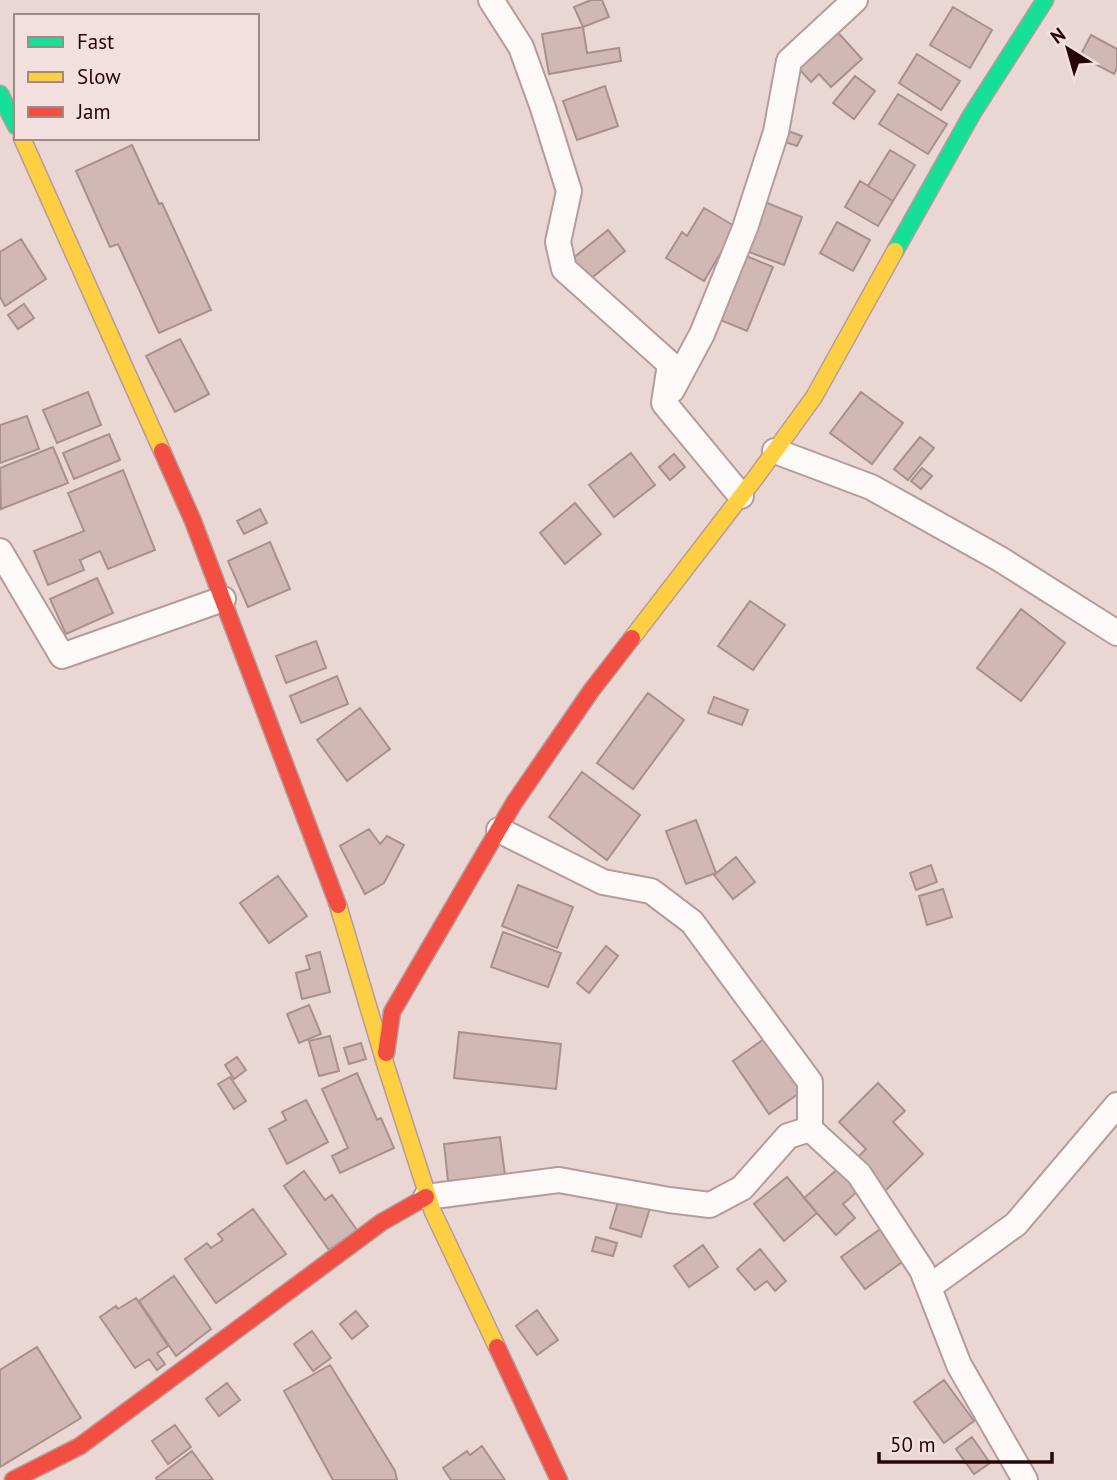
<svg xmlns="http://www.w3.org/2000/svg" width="1117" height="1480" font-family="'PT Sans',sans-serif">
	<rect width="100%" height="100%" fill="#ead6d3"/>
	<path fill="#d1b8b5" stroke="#a9908e" stroke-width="2" d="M 591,0 L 602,0 L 609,17 L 583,27 L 574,7 Z
		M 953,7 L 992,30 L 970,68 L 930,45 Z
		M 832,26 L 862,59 L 831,87 L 819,74 L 811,82 L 793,62 Z
		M 583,27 L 587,53 L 619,48 L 621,61 L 549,74 L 542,34 Z
		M 1091,35 L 1117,49 L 1117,68 L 1114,74 L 1080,56 Z
		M 917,54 L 960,81 L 941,110 L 899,83 Z
		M 855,76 L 875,91 L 854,119 L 833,103 Z
		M 605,86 L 618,126 L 577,140 L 563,101 Z
		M 898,94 L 947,124 L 928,154 L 879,124 Z
		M 783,129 L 802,136 L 797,146 L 779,140 Z
		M 132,145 L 159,204 L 162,203 L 211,310 L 159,333 L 118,244 L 110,247 L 76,171 Z
		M 890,150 L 915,165 L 893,201 L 868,186 Z
		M 860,181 L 893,201 L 878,226 L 845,207 Z
		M 760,200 L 802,217 L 784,265 L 741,249 Z
		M 704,208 L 736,227 L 704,281 L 666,258 L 682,232 L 687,236 Z
		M 837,222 L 870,240 L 853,271 L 820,253 Z
		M 608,230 L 625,251 L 589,280 L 572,259 Z
		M 21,239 L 46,279 L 5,306 L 0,297 L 0,252 Z
		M 739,253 L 773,267 L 747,331 L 713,317 Z
		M 24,304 L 34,318 L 18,329 L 8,315 Z
		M 180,339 L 209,394 L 175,412 L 146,356 Z
		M 88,392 L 101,425 L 57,443 L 43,410 Z
		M 861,392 L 903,423 L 872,464 L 830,433 Z
		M 27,416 L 39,449 L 0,463 L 0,425 Z
		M 109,434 L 120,460 L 74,479 L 63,453 Z
		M 920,437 L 934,448 L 908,480 L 894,469 Z
		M 53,447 L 68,483 L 1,509 L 0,468 Z
		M 631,453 L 655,485 L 614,517 L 589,485 Z
		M 674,454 L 685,467 L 670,480 L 659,467 Z
		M 922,468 L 932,476 L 921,489 L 911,481 Z
		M 123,470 L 155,550 L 108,569 L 100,551 L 80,560 L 84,570 L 48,585 L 34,551 L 84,531 L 68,493 Z
		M 575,503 L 601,534 L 565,564 L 540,533 Z
		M 260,509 L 267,523 L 244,534 L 237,521 Z
		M 270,542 L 290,589 L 248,607 L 228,561 Z
		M 97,578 L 113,613 L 66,634 L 50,599 Z
		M 750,601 L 785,625 L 753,670 L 718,646 Z
		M 1021,609 L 1065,643 L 1021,701 L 977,668 Z
		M 316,641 L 326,668 L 286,683 L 276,656 Z
		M 337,676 L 348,704 L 301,723 L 290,696 Z
		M 648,693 L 684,720 L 633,789 L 597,763 Z
		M 714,697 L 748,710 L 742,725 L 708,713 Z
		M 360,708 L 390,749 L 347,781 L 317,740 Z
		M 582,772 L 640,815 L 607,860 L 549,817 Z
		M 696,820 L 716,873 L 686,884 L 666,831 Z
		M 369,829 L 380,844 L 387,836 L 404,845 L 384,883 L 365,894 L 340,846 Z
		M 736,857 L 755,882 L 733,899 L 714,875 Z
		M 931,865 L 937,882 L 916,890 L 910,873 Z
		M 278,876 L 307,916 L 269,943 L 240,903 Z
		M 518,885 L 573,907 L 557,948 L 502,926 Z
		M 943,889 L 952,917 L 927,925 L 919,896 Z
		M 503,932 L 561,953 L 548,987 L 491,967 Z
		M 606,946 L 618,956 L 589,993 L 577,983 Z
		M 320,952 L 330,992 L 302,999 L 296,973 L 310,969 L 306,956 Z
		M 309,1005 L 321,1034 L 299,1043 L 287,1014 Z
		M 459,1032 L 561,1044 L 556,1089 L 454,1078 Z
		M 330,1036 L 339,1071 L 319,1076 L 309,1041 Z
		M 764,1039 L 801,1092 L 769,1114 L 733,1061 Z
		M 361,1043 L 366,1059 L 349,1064 L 344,1048 Z
		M 237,1057 L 246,1070 L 234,1079 L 225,1065 Z
		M 357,1073 L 377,1120 L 381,1118 L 394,1148 L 340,1173 L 332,1156 L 348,1148 L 322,1089 Z
		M 230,1077 L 246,1101 L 234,1109 L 218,1084 Z
		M 878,1083 L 905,1111 L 893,1122 L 923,1154 L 885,1191 L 855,1160 L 866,1149 L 839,1122 Z
		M 306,1100 L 328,1142 L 287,1164 L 269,1129 L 286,1120 L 282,1112 Z
		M 500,1137 L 505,1175 L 448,1181 L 444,1144 Z
		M 839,1168 L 858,1191 L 843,1204 L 855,1218 L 836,1235 L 804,1198 Z
		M 304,1171 L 325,1200 L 332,1195 L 357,1230 L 329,1250 L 284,1186 Z
		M 787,1177 L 817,1213 L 784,1241 L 754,1204 Z
		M 619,1199 L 650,1208 L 641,1237 L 610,1228 Z
		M 253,1209 L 286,1254 L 216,1303 L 185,1259 L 207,1243 L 211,1248 L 223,1240 L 218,1234 Z
		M 882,1228 L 905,1260 L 865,1289 L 841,1257 Z
		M 596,1237 L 617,1243 L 613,1256 L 592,1251 Z
		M 703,1245 L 718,1267 L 689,1287 L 674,1266 Z
		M 760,1249 L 786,1281 L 775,1291 L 767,1281 L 755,1290 L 737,1269 Z
		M 174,1276 L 211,1329 L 176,1356 L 139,1301 Z
		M 136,1298 L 168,1346 L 157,1353 L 165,1364 L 157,1370 L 149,1359 L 135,1368 L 100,1317 L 116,1306 L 118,1309 Z
		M 537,1310 L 558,1340 L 537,1355 L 516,1326 Z
		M 356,1311 L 368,1326 L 352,1339 L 340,1324 Z
		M 312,1331 L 331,1358 L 313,1371 L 294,1344 Z
		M 37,1347 L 81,1418 L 0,1467 L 0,1370 Z
		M 330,1365 L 395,1471 L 397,1480 L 333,1480 L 284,1391 Z
		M 944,1380 L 974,1421 L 944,1443 L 914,1402 Z
		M 227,1383 L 240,1400 L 219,1416 L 206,1399 Z
		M 175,1425 L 191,1447 L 168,1464 L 152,1441 Z
		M 972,1437 L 990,1463 L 974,1474 L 956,1449 Z
		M 482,1446 L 505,1480 L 451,1480 L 443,1468 L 467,1451 L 470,1455 Z
		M 192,1451 L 213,1480 L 157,1480 L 156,1478 Z"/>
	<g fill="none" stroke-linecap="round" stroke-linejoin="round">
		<defs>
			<path id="street" d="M 491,0 L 521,47 L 543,108 L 569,191 L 558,242 L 564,269 L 670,364 L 664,403 L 741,496
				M 672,390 L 702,334 L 745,228 L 776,132 L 789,61 L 855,0
				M 775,451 L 871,487 L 1000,559 L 1117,633
				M 0,551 L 62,656 L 223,599
				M 499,830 L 603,882 L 651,891 L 692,922 L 810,1082 L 810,1129
				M 426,1197 L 559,1180 L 669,1200 L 710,1205 L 742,1188 L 788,1136 L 810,1129 L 859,1174 L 922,1270 L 959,1365 L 1025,1480
				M 929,1287 L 1016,1224 L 1117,1105"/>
			<path id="fast" d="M 0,94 L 16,126
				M 895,251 L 972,114 L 1045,0"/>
			<path id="slow" d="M 22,138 L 162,451
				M 632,638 L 756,477 L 814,397 L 895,251
				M 338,905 L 385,1063 L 433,1212 L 497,1347"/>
			<path id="jam" d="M 162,451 L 193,521 L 338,905
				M 386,1053 L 392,1012 L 514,803 L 591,691 L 632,638
				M 497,1347 L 559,1480
				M 13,1480 L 80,1446 L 382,1222 L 426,1197"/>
		</defs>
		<use href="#street" stroke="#b59c9a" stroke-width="28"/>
		<use href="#fast" stroke="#b59c9a" stroke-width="19"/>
		<use href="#slow" stroke="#b59c9a" stroke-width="19"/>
		<use href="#jam" stroke="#b59c9a" stroke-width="19"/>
		<use href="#street" stroke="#fcf9f8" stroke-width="24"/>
		<use href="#fast" stroke="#16e098" stroke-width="16"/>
		<use href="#slow" stroke="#ffcf43" stroke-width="16"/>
		<use href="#jam" stroke="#f24e42" stroke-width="16"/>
	</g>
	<rect x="14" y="14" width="245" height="126" fill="#f3e0de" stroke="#a18988" stroke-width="2"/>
	<rect x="28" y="37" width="35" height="10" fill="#16e098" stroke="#a18988" stroke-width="2"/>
	<text x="77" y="49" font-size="21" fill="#260606">Fast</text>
	<rect x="28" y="72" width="35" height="10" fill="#ffcf43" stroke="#a18988" stroke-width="2"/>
	<text x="77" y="84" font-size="21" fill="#260606">Slow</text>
	<rect x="28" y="107" width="35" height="10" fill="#f24e42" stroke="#a18988" stroke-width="2"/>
	<text x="77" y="119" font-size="21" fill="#260606">Jam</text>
	<g transform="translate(1068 49) rotate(323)" stroke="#f3e0de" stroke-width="5" paint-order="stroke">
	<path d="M0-5L12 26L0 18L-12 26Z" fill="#260606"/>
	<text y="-10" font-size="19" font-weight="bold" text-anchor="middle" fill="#260606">N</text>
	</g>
	<path d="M879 1452v10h173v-10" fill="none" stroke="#260606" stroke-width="3.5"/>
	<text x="890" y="1452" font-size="21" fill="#260606" stroke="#f3e0de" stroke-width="5" paint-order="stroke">50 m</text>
</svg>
